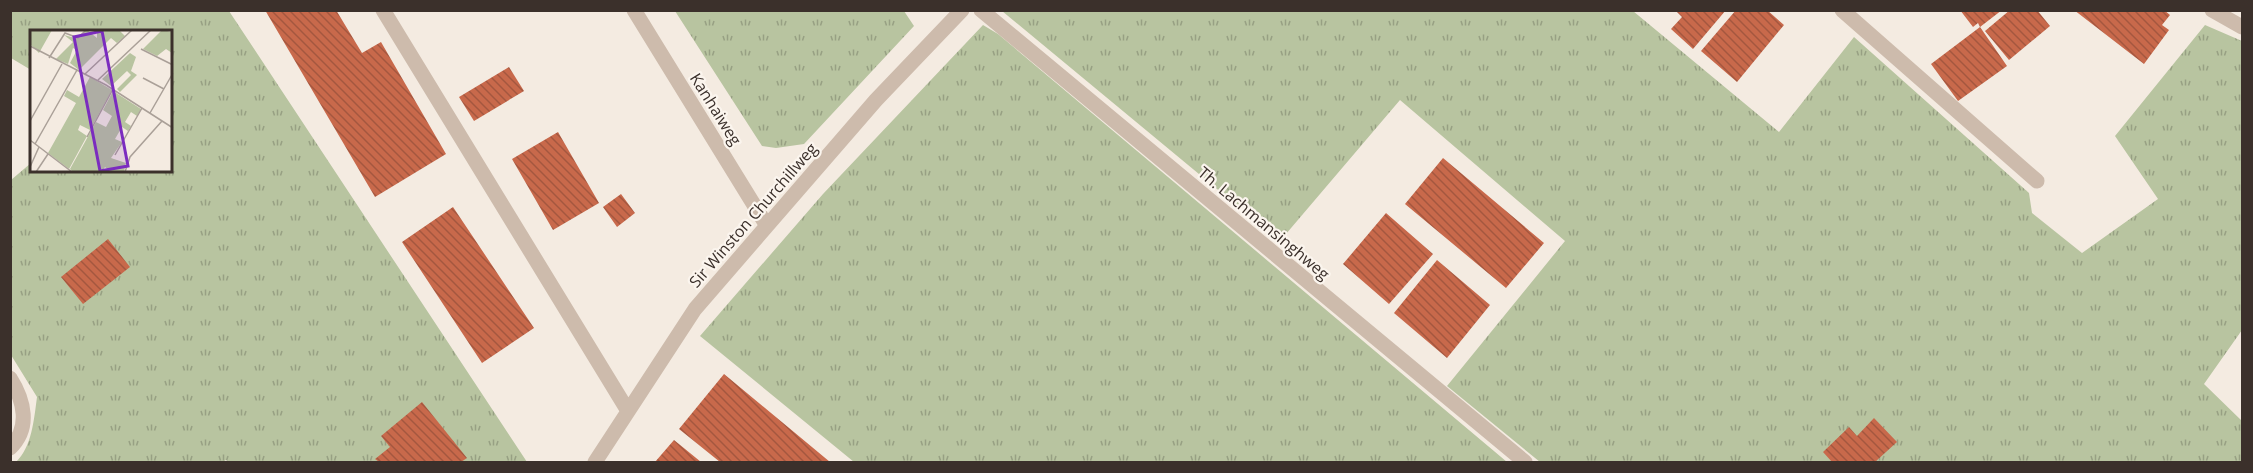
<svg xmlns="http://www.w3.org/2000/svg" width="2253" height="473" font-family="'Open Sans',sans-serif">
	<defs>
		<pattern id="grass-tufts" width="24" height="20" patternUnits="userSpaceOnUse" patternTransform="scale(1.5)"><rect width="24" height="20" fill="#b8c4a0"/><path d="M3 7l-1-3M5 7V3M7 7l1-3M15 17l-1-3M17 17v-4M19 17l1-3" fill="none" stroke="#97a083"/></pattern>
		<pattern id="building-back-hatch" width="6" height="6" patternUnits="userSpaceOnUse" patternTransform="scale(1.5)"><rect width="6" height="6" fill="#c8694b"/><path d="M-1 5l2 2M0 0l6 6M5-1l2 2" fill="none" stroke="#a4573f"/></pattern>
	</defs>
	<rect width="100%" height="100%" fill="#f4ebe1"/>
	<path fill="url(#grass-tufts)" d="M 11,11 L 229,11 L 527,462 L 228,462 L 226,460 L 223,462 L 16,462 C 32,447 34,419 37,397 L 11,355 L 11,180 L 31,163 L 32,171 L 171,171 L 171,32 L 32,32 L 31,70 L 11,58 Z
		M 675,11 L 904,11 L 914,26 L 804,144 L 776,148 L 762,146 Z
		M 1002,11 L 1633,11 L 1779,132 L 1854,37 L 2029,193 L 2032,213 L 2082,253 L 2158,199 L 2115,136 L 2205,25 L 2242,41 L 2242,330 L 2204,384 L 2242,421 L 2242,462 L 1540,462 L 1447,386 L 1565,241 L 1400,100 L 1280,241 Z
		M 983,25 L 998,34 L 1507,462 L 854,462 L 700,336 L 823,194 Z"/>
	<path fill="url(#building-back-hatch)" d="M 265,10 L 336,10 L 362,53 L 381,42 L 446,154 L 375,197 Z
		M 1675,10 L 1726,10 L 1693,49 L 1671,29 L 1682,17 Z
		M 1736,10 L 1767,10 L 1784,25 L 1737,82 L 1701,51 Z
		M 1960,10 L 2002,10 L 1980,27 L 1978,23 L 1973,27 Z
		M 2010,10 L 2037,10 L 2050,26 L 2009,60 L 1985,31 Z
		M 2074,10 L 2164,10 L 2170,15 L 2162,25 L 2169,30 L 2144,64 Z
		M 1980,27 L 2007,66 L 1958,101 L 1931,64 Z
		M 509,67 L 524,91 L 474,121 L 459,97 Z
		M 558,132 L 599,203 L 553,230 L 512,159 Z
		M 1443,158 L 1544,243 L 1506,288 L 1405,204 Z
		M 621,194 L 635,213 L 617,227 L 603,207 Z
		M 453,207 L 534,328 L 482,363 L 402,242 Z
		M 1386,213 L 1433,254 L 1389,304 L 1343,264 Z
		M 108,239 L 130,267 L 83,304 L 61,277 Z
		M 1437,260 L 1490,305 L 1447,358 L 1394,313 Z
		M 724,374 L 830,462 L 720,462 L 679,429 Z
		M 422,402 L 467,458 L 461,462 L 379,462 L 375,459 L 390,447 L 381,436 Z
		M 1874,418 L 1897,442 L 1875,462 L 1832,462 L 1823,452 L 1849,427 L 1857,436 Z
		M 674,440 L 701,462 L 655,462 Z"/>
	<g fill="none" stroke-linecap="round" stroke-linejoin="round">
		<path stroke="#cdbbac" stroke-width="15" d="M 383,10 L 628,411
			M 634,10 L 767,226
			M 981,10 L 1525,462
			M 1842,10 L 2037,181
			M 2212,10 L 2242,27
			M 10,378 C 24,400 31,428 10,448
			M 595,462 L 695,309 L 876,100 L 962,10"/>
	</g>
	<g text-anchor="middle" stroke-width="4.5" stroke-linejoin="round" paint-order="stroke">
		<g font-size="16" fill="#3b302b" stroke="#fbf5ee">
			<text transform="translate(716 109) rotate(58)" y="6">Kanhaiweg</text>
			<text transform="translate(753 215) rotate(-49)" y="6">Sir Winston Churchillweg</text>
			<text transform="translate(1264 223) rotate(40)" y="6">Th. Lachmansinghweg</text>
		</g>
	</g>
	<g transform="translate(30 30)">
		<rect width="142" height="142" fill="#f4ebe1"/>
		<path d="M 22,0 L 9,23 L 0,14 L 1,0 ZM 57,0 L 67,8 L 67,0 L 89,0 L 95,6 L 87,13 L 81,8 L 49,40 L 40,33 L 47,20 L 43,18 L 38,34 L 26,29 L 43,12 L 34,5 L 45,8 ZM 132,0 L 142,2 L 142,23 L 136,19 L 127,26 L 113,19 ZM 100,23 L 106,27 L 101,41 L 107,45 L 90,62 L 87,59 L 101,45 L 97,41 L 81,56 L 72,49 ZM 60,47 L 82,60 L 60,100 L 50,95 L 48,100 L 57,106 L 39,139 L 18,123 L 46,73 L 34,66 L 37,60 L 49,67 ZM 83,61 L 111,79 L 107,86 L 101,82 L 95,92 L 101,96 L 98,101 L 92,97 L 85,109 L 92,112 L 81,128 L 96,133 L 94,142 L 81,142 L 75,137 L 72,142 L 43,142 L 40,139 L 66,92 L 76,97 L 82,86 L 73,80 Z" fill="#b8c4a0"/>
		<path fill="none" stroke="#aaa098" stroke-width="1.5" d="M 0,16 L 76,55 L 143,98M 111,19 L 143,35M 19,28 L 35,3 L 48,8 L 56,0M 55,44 L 102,0M 113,48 L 134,59M 68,50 L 121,0M 120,83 L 143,43M 0,91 L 32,34M 57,107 L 83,59M 0,110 L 42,142M 5,114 L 47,40M 85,125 L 112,78M 0,137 L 9,117M 6,142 L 18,124M 95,142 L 100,127 L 132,91"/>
		<path fill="#7b2cbf" fill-opacity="0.15" stroke="#7b2cbf" stroke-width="3" d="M 72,1 L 98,136 L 70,141 L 44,7 Z"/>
		<rect width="142" height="142" fill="none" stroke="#3b302b" stroke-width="3"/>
	</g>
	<rect width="2253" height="473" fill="none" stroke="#3b302b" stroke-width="24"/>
</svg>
